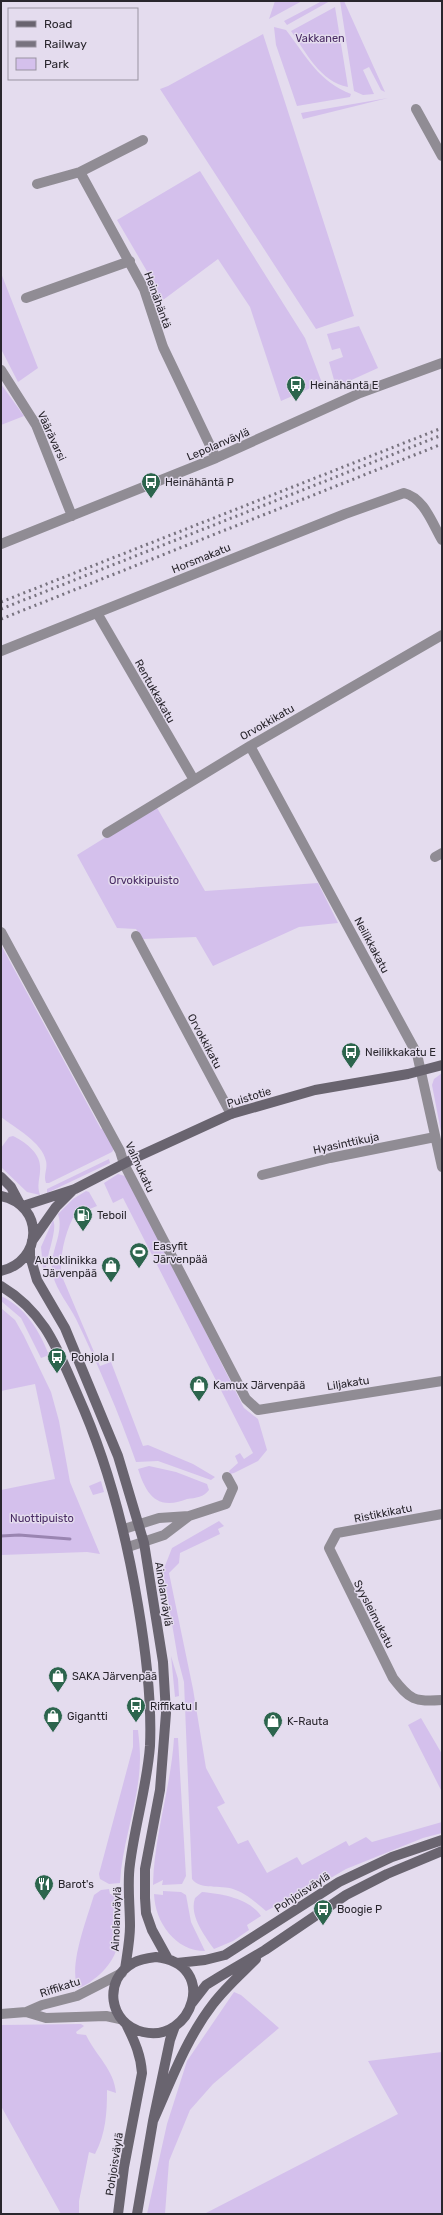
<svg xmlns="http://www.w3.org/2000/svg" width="443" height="2215" font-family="Rubik,sans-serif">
	<rect width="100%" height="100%" fill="#e4dcee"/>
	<path fill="#d4c0ec" d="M 275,1 L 302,1 L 269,19 Z
		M 322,1 L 330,1 L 287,25 L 284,21 Z
		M 340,1 L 344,1 L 385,92 L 381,90 L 369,67 L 363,70 L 374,94 L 363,95 L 354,91 Z
		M 335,7 L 348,87 C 320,82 306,52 291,31 Z
		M 274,27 L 286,30 C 306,56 319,82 351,94 L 350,97 L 297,106 L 276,45 Z
		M 263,34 L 354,316 L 316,329 L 160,89 L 168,86 Z
		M 388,98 L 303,119 L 301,113 Z
		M 200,171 L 305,338 L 322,383 L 281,401 L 250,307 L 218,259 L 159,303 L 148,273 L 117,220 Z
		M 1,273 L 38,368 L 18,382 L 1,349 Z
		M 359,326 L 378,368 L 336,387 L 329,362 L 343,357 L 340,348 L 332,350 L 327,334 Z
		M 1,384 L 24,416 L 1,425 Z
		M 156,806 L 205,891 L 318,883 L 338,923 L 299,927 L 213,966 L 196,937 L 142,939 L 136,929 L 117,928 L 77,855 Z
		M 1,945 L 101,1129 L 104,1127 L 114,1149 L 112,1152 L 49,1183 L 46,1183 C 43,1175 48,1169 46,1161 C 42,1142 15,1128 1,1117 Z
		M 442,1073 L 442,1137 L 432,1085 L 434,1079 Z
		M 13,1136 C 24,1141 40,1153 40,1166 C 41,1177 36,1184 40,1195 L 27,1192 L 1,1167 L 1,1148 L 9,1137 Z
		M 109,1159 L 110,1163 L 47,1193 L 47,1189 Z
		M 118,1174 L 125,1176 L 129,1180 L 244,1408 L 258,1419 L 267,1450 L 258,1461 L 234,1473 L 230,1474 L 229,1471 L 238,1463 L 235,1456 L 240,1453 L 244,1459 L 253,1453 L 123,1198 L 113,1203 L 104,1183 Z
		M 86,1191 L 89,1192 L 97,1206 L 80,1213 L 76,1212 C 66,1230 60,1252 61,1274 L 100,1366 L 111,1362 L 143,1446 L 148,1445 L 193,1464 L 215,1477 L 211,1480 L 158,1461 L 136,1462 C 119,1413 98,1365 76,1319 C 69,1305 57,1291 53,1276 C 47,1254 65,1235 58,1214 L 73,1199 Z
		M 53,1220 C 58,1228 47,1255 46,1267 L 43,1268 L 41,1247 Z
		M 1,1296 C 26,1308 39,1330 49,1355 L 41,1358 L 21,1318 L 1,1301 Z
		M 1,1308 L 15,1320 L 24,1336 L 51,1392 L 59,1421 L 70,1482 L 100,1554 L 87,1552 L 1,1555 L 1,1490 L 55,1479 L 35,1384 L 1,1391 Z
		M 149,1466 L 176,1472 L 207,1484 L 209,1490 C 204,1497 196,1498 187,1499 C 182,1501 175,1503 169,1503 C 150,1503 143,1484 138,1469 Z
		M 101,1481 L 104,1492 L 93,1495 L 89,1486 Z
		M 219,1521 L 224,1526 L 218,1529 L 220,1534 L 180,1553 L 179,1563 L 169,1573 L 193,1689 L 206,1768 L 225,1803 L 217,1807 L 238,1844 L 248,1840 L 267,1873 L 297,1857 L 302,1865 L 346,1841 L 349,1846 L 366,1837 L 372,1842 L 442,1822 L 442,1833 L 423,1838 L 346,1869 L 276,1910 L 274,1907 L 266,1911 C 256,1903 246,1893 233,1889 C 221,1885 200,1890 192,1879 L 184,1682 L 178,1659 L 163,1571 L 172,1548 Z
		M 171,1656 L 178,1679 L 179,1696 L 175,1697 Z
		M 421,1718 L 442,1754 L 442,1792 L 408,1725 Z
		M 133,1730 L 138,1730 C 139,1739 140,1749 140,1758 C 140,1800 122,1841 120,1883 L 109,1884 L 100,1879 L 99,1874 L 133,1747 Z
		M 174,1738 L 178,1738 L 186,1876 L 182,1884 L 162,1885 L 163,1880 L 153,1885 C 154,1835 171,1787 174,1738 Z
		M 109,1889 L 110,1894 L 120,1894 C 121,1925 125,1952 99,1975 C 93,1980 86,1986 78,1988 C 68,1966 87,1919 94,1895 L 101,1890 Z
		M 163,1891 L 181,1892 L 186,1895 L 191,1922 L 205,1951 C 175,1951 155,1922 154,1894 L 163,1895 Z
		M 202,1892 C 222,1894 249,1898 261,1916 L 247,1925 L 249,1930 L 233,1941 L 214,1949 C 204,1935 189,1915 195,1898 Z
		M 234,1992 L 241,1995 L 279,2028 L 213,2084 L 190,2110 L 169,2161 L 165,2214 L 147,2214 L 167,2124 L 187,2061 Z
		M 81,2024 L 84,2026 L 76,2032 L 77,2034 L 86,2035 C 96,2056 114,2069 116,2093 L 107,2090 C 107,2113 106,2133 95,2154 L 89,2152 L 79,2201 L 79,2214 L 61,2214 L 1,2106 L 1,2025 Z
		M 442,2052 L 442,2214 L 204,2214 L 398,2114 L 368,2061 Z"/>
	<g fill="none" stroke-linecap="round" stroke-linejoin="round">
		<path stroke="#9a85b1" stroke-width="3" d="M 1,1536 L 19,1535 L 70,1539"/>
		<path stroke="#908c94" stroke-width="10" d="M 416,109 L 442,156
			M 80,172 L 143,140
			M 37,184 L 80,172 L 144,289 L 163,347 L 216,458
			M 26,298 L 130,261
			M 1,370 L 36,425 L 72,516
			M 1,544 L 216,458 L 360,393 L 442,363
			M 97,613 L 194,780
			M 1,651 L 345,514 L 404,493 C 424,498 432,523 442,540
			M 250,746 L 417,1054 L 442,1167
			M 107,833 L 250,746 L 442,635
			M 435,857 L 442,853
			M 1,932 L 120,1151 L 124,1164 L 246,1399 L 258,1410 L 442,1381
			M 136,936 L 231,1114
			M 262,1175 L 330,1158 L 435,1137
			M 442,1514 L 337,1533 L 329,1548 L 393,1678 C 410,1700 414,1702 442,1700
			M 124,1529 L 159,1518 L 189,1516 L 226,1504 L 233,1488 L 227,1477
			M 128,1547 L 164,1535 L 189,1516
			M 26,2012 L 42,2005 L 77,1996 L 122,1973
			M 1,2014 L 26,2012 L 46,2018 L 106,2016 L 120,2019"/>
		<path stroke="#69646f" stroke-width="10" d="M 1,1177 L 11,1187 L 19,1202
			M 1,1196 C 45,1205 43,1261 1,1271
			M 23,1206 L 75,1189 L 137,1157 L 231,1114 L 315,1090 L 408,1074 L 442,1065
			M 32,1241 L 56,1207 L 72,1191
			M 30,1249 L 30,1256 L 37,1280 L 65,1328 L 118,1456 L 144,1543 L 163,1662 L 166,1713 L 160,1790 L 145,1869 L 145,1898 L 146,1913 L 152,1930 L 168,1959
			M 1,1286 C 46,1313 58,1351 78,1396 C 108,1463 126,1533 138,1605 C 146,1652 152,1699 150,1746 C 147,1786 135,1824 130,1864 C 127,1884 130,1905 130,1926 C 130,1940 127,1955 125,1969
			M 156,1957 C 220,1964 192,2044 143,2032 C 108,2024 103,1979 133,1963 C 140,1959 148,1958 156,1957 Z
			M 177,1963 L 205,1960 L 225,1955 L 339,1882 L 392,1857 L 442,1840
			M 192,2003 L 206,1985 L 219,1977 L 265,1950 L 346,1895 L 387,1874 L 442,1851
			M 153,2121 C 171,2081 186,2039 213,2004 C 226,1987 241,1974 256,1959
			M 118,2214 L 124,2167 L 142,2073 C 141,2056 135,2042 127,2026
			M 137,2214 L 153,2121 L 170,2040 L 175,2026"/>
		<path stroke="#78737f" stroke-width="3" stroke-dasharray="2 4" stroke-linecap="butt" d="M 1,602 L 442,428
			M 1,609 L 442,435
			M 1,619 L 442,444"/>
	</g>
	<defs>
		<symbol id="bus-pin" viewBox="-11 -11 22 30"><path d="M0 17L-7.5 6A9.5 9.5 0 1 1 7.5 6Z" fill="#2c654d" stroke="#e4dcee"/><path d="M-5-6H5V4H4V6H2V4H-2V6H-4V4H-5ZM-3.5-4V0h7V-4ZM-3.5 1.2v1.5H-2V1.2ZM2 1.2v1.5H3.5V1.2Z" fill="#fff"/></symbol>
		<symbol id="fuel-pin" viewBox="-11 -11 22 30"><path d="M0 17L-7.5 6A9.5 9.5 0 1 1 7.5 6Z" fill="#2c654d" stroke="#e4dcee"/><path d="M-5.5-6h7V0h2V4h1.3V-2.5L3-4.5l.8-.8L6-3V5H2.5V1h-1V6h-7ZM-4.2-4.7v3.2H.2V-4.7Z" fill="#fff"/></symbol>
		<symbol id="stadium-pin" viewBox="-11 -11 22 30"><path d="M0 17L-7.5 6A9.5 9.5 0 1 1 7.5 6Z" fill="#2c654d" stroke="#e4dcee"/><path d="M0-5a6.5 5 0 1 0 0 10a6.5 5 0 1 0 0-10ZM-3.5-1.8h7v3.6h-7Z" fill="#fff"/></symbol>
		<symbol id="shop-pin" viewBox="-11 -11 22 30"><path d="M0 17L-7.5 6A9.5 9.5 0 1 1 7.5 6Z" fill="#2c654d" stroke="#e4dcee"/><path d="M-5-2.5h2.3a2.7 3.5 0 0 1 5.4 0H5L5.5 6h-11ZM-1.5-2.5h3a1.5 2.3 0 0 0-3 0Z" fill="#fff"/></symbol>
		<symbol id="restaurant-pin" viewBox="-11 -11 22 30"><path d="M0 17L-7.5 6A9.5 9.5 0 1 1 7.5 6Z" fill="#2c654d" stroke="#e4dcee"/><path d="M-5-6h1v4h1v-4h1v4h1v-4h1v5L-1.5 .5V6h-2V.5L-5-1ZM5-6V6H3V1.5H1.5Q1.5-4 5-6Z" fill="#fff"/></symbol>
	</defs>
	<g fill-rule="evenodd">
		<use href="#bus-pin" x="285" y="374" width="22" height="30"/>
		<use href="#bus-pin" x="140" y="471" width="22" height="30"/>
		<use href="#bus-pin" x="340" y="1041" width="22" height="30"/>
		<use href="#fuel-pin" x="72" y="1204" width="22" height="30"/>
		<use href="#stadium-pin" x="128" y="1241" width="22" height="30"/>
		<use href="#shop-pin" x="100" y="1255" width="22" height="30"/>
		<use href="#bus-pin" x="46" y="1346" width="22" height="30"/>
		<use href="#shop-pin" x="188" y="1374" width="22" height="30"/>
		<use href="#shop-pin" x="47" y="1665" width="22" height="30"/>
		<use href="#bus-pin" x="125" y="1695" width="22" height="30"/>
		<use href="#shop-pin" x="42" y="1705" width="22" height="30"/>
		<use href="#shop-pin" x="262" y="1710" width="22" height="30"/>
		<use href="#restaurant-pin" x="33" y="1873" width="22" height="30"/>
		<use href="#bus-pin" x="312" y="1898" width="22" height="30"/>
	</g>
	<g text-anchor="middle" stroke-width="3" stroke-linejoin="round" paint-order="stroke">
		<g font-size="11" fill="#482a63" stroke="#e4dcee">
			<text x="320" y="42">Vakkanen</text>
			<text x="144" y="884">Orvokkipuisto</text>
			<text x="42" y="1522">Nuottipuisto</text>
		</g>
		<g font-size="11" fill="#29262d" stroke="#e4dcee">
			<text transform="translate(158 300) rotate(70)" y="4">Heinähäntä</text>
			<text transform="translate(52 436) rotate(65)" y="4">Väärävarsi</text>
			<text transform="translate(218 444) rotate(-23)" y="4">Lepolanväylä</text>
			<text transform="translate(201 558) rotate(-22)" y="4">Horsmakatu</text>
			<text transform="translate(155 691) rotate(61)" y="4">Rentukkakatu</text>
			<text transform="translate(267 722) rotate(-30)" y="4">Orvokkikatu</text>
			<text transform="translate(372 945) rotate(62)" y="4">Neilikkakatu</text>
			<text transform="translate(205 1041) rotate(62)" y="4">Orvokkikatu</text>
			<text transform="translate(249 1097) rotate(-17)" y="4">Puistotie</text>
			<text transform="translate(346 1143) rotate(-12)" y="4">Hyasinttikuja</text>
			<text transform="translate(140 1167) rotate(65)" y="4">Valmukatu</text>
			<text transform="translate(348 1383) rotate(-9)" y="4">Liljakatu</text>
			<text transform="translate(383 1513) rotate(-11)" y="4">Ristikkikatu</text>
			<text transform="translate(164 1594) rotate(81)" y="4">Ainolanväylä</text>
			<text transform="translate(374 1614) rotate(63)" y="4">Syysleimukatu</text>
			<text transform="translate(302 1892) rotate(-33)" y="4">Pohjoisväylä</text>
			<text transform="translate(116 1919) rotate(-88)" y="4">Ainolanväylä</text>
			<text transform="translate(60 1987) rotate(-18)" y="4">Riffikatu</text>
			<text transform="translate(114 2164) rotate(-81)" y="4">Pohjoisväylä</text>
		</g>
		<g font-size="11" fill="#29262d" stroke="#e4dcee" text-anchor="start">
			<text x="310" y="389">Heinähäntä E</text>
			<text x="165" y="486">Heinähäntä P</text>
			<text x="365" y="1056">Neilikkakatu E</text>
			<text x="97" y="1219">Teboil</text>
			<text x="153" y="1250">Easyfit<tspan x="153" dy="13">Järvenpää</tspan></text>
			<text x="97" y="1264" text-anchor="end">Autoklinikka<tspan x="97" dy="13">Järvenpää</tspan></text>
			<text x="71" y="1361">Pohjola I</text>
			<text x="213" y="1389">Kamux Järvenpää</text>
			<text x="72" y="1680">SAKA Järvenpää</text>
			<text x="150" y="1710">Riffikatu I</text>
			<text x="67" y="1720">Gigantti</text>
			<text x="287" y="1725">K-Rauta</text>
			<text x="58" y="1888">Barot's</text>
			<text x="337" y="1913">Boogie P</text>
		</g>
	</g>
	<rect width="443" height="2215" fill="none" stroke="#29262d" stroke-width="4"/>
	<rect x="8" y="8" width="130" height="72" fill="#e4dcee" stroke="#9993a1"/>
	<rect x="16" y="21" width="20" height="6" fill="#69646f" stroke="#9993a1"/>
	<text x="44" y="28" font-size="12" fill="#29262d">Road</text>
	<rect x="16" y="41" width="20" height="6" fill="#78737f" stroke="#9993a1"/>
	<text x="44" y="48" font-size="12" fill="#29262d">Railway</text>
	<rect x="16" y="58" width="20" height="12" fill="#d4c0ec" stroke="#9993a1"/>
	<text x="44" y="68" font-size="12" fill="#29262d">Park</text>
</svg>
